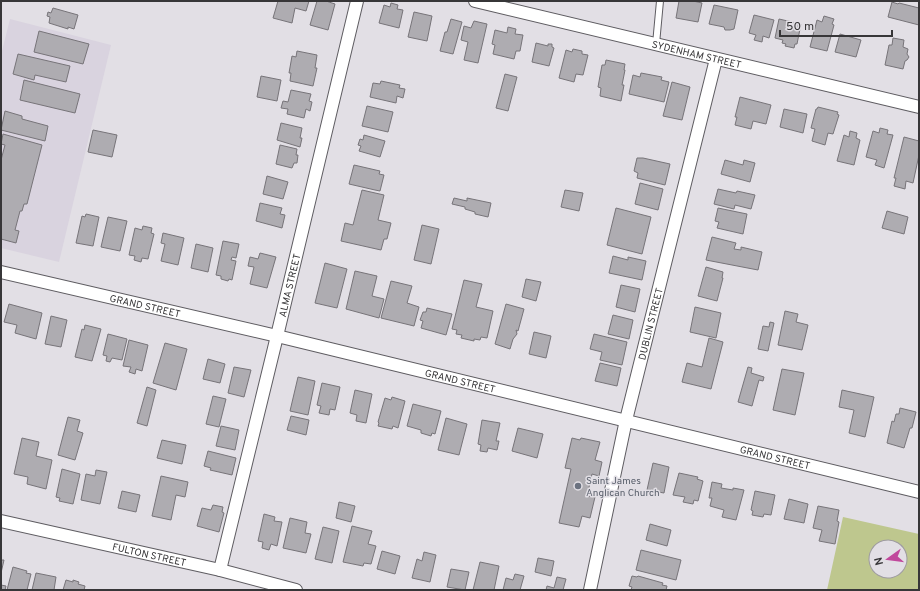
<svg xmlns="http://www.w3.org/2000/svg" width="920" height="591" font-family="Overpass,sans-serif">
	<rect width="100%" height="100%" fill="#e2dfe5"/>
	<path fill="#d9d3df" d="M 10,19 L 111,45 L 59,262 L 1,248 L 1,55 Z"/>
	<path fill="#bec78e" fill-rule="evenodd" d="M 843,517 L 919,534 L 919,590 L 827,590 ZM 876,547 L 900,547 L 900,571 L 876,571 Z"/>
	<path fill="#aeacb1" stroke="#777479" d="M 278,1 L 309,1 L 306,11 L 295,8 L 292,23 L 273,18 Z
		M 317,1 L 326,1 L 335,4 L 328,30 L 310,25 Z
		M 679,1 L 693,1 L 702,3 L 698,22 L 676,18 Z
		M 892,2 L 898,4 L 899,3 L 919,8 L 919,25 L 888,17 Z
		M 391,3 L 398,5 L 397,9 L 403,10 L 399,28 L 379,23 L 384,5 L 390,7 Z
		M 714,5 L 738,10 L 734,29 L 730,30 L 725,30 L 724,27 L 709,24 Z
		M 53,8 L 78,15 L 74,29 L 68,27 L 68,29 L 49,23 L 50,17 L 47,16 L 48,12 L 51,13 Z
		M 414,12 L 432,16 L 427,41 L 408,37 Z
		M 754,15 L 774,20 L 769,38 L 763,36 L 762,42 L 754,40 L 756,35 L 749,33 Z
		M 824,16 L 834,19 L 832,24 L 834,25 L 827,51 L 810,47 L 817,20 L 822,22 Z
		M 451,19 L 462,22 L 453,54 L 440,51 L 445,32 L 447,32 Z
		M 779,19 L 801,24 L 797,44 L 795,44 L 794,48 L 785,46 L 786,44 L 782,43 L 783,40 L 775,38 Z
		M 474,21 L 487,24 L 478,63 L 464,60 L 468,42 L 461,40 L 464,26 L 471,28 Z
		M 508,27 L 516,29 L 515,34 L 523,35 L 520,51 L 516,51 L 514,59 L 493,54 L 495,45 L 492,44 L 495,30 L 507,33 Z
		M 39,31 L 89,44 L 83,64 L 34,52 Z
		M 840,34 L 861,40 L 856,57 L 835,52 Z
		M 893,38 L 904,40 L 903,47 L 908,49 L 907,54 L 909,57 L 907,60 L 905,61 L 903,69 L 885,65 L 889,45 L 892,45 Z
		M 536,43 L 548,46 L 548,44 L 552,44 L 552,47 L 554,48 L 549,66 L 532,62 Z
		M 573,49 L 582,51 L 582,54 L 588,55 L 583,75 L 576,74 L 574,82 L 559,78 L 566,50 L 572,52 Z
		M 297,51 L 317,55 L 315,68 L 317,68 L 313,86 L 290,81 L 291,73 L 289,73 L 292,56 L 296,57 Z
		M 18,54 L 70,66 L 66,82 L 35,75 L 34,80 L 13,74 Z
		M 606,60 L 625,64 L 624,70 L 625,70 L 622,85 L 624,85 L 621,101 L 600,96 L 601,88 L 598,87 L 602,65 L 605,65 Z
		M 641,73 L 662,77 L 661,80 L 669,82 L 664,102 L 629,94 L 633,75 L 640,77 Z
		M 505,74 L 517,77 L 508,111 L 496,108 Z
		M 261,76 L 281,80 L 277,101 L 257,97 Z
		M 24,80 L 80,94 L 75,113 L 20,100 Z
		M 381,81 L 400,85 L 399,88 L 405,89 L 403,98 L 397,96 L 396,103 L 370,97 L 373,83 L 380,84 Z
		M 672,82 L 690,87 L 682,120 L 663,116 Z
		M 291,90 L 311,94 L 309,101 L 312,102 L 310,111 L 306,109 L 304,118 L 287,114 L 288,109 L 281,108 L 283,101 L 288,102 Z
		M 740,97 L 771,105 L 766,124 L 753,121 L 751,129 L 735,125 L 737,117 L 735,117 Z
		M 367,106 L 393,112 L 388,132 L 362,126 Z
		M 818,107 L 838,112 L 837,114 L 839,115 L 833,134 L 828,133 L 825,145 L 812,141 L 815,129 L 811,128 L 816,109 L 817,109 Z
		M 784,109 L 807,114 L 803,133 L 780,127 Z
		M 5,111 L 22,116 L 22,119 L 48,126 L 45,141 L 1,130 Z
		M 281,123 L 302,128 L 300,138 L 302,138 L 300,147 L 277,140 Z
		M 880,128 L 888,130 L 887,134 L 893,135 L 884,168 L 875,165 L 877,160 L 866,157 L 873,131 L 879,133 Z
		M 93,130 L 117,135 L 112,157 L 88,152 Z
		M 850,131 L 857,133 L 856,138 L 860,140 L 854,165 L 837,161 L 844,135 L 849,137 Z
		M 3,134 L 42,145 L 27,204 L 24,204 L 22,211 L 20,211 L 15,230 L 19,231 L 16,243 L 1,239 L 1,160 L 5,145 L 1,144 Z
		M 364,135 L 385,141 L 380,157 L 359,151 L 361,146 L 358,145 L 360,139 L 363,140 Z
		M 904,137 L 919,141 L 919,155 L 913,183 L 906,181 L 905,189 L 894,186 L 896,178 L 894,178 Z
		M 280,145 L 297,149 L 296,155 L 298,155 L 297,163 L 294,163 L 292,168 L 276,164 Z
		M 637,158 L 643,158 L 670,164 L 665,185 L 637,178 L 638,173 L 634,171 Z
		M 725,160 L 743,165 L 744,160 L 755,163 L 750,182 L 721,174 Z
		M 354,165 L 380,171 L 379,174 L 384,175 L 380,191 L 375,190 L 349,184 Z
		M 267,176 L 288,182 L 283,199 L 263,194 Z
		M 640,183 L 663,189 L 658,210 L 635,204 Z
		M 718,189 L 736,193 L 737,191 L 755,195 L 751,209 L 735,205 L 734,209 L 714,204 Z
		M 362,190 L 384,195 L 378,220 L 391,223 L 387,239 L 384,239 L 381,250 L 341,241 L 345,223 L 353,225 Z
		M 565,190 L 583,193 L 579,211 L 561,207 Z
		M 454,198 L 467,201 L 467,198 L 491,203 L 488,217 L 475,214 L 475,212 L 465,209 L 465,207 L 452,204 Z
		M 260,203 L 282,208 L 280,214 L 285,215 L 282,228 L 256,221 Z
		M 616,208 L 651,217 L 642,254 L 607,245 Z
		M 718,208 L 747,214 L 743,234 L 717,228 L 719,222 L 715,221 Z
		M 887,211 L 908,217 L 904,234 L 882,228 Z
		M 86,214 L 99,217 L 93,246 L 76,243 L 82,216 L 85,217 Z
		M 108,217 L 127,221 L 120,251 L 101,247 Z
		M 422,225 L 439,229 L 431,264 L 414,260 Z
		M 143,226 L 152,228 L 151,233 L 154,234 L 148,259 L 142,258 L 141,262 L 134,260 L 135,256 L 129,255 L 135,228 L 142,230 Z
		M 163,233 L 184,238 L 178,265 L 161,261 L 165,244 L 161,243 Z
		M 712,237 L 736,243 L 734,249 L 741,250 L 741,247 L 762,252 L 758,270 L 706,260 Z
		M 223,241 L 239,244 L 236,258 L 232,257 L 231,260 L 236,261 L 232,280 L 229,279 L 228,281 L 221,279 L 221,276 L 216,275 Z
		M 196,244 L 213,248 L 208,272 L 191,268 Z
		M 260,253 L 276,257 L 267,288 L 250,284 L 254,267 L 248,266 L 250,257 L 258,259 Z
		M 613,256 L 628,260 L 628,257 L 646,261 L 642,280 L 609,273 Z
		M 325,263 L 347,269 L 337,308 L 315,303 Z
		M 706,267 L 723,272 L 722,278 L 723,278 L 717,301 L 698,296 Z
		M 355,271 L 377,276 L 372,296 L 384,299 L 379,318 L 346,309 Z
		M 526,279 L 541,282 L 536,301 L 522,297 Z
		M 464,280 L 482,284 L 476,307 L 493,311 L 487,338 L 481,337 L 480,340 L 474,339 L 474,341 L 461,338 L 462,335 L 456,334 L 457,330 L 452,329 Z
		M 391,281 L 412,286 L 407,303 L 419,307 L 414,326 L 381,318 Z
		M 621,285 L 640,289 L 635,312 L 616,307 Z
		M 9,304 L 42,313 L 36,339 L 15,333 L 17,325 L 4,322 Z
		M 506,304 L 524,309 L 518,331 L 516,330 L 517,334 L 513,339 L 510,349 L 495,344 Z
		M 695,307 L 721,313 L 716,338 L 690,332 Z
		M 427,308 L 452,314 L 446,335 L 421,328 L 423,321 L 420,320 L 423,312 L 426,312 Z
		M 785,311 L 798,314 L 796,322 L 808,325 L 802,350 L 778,345 Z
		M 613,315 L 633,320 L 629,339 L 608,334 Z
		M 51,316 L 67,320 L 61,347 L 45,344 Z
		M 770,322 L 774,323 L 768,351 L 758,349 L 763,326 L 769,327 Z
		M 85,325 L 101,329 L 92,361 L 75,357 L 82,329 L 84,330 Z
		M 534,332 L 551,336 L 546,358 L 529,354 Z
		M 108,334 L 127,339 L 122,360 L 112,358 L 110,362 L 106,361 L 107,356 L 103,355 Z
		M 594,334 L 627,342 L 622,365 L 600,360 L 602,352 L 590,349 Z
		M 709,338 L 723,342 L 711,389 L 682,382 L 687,363 L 702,367 Z
		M 129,340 L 148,345 L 142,371 L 136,369 L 135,374 L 129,372 L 131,367 L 123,366 Z
		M 165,343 L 187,349 L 176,390 L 153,383 Z
		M 208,359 L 225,364 L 220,383 L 203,379 Z
		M 600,363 L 621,368 L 617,386 L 595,381 Z
		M 234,367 L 251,370 L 244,397 L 228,393 Z
		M 748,367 L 752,368 L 751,373 L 764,377 L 763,381 L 759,380 L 752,406 L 738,402 Z
		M 782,369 L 804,373 L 795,415 L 773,410 Z
		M 298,377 L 315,381 L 308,415 L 290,411 Z
		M 322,383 L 340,387 L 335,410 L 330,409 L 329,415 L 319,413 L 321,406 L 317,405 Z
		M 147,387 L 156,390 L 147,426 L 137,423 Z
		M 355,390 L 372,394 L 366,423 L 356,421 L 357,415 L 350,413 Z
		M 842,390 L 874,397 L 865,437 L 849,433 L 854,410 L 839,407 Z
		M 213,396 L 226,399 L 219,427 L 206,424 Z
		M 392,397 L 405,401 L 398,428 L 393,426 L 392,429 L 378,426 L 379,423 L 378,422 L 385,398 L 391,400 Z
		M 413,404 L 441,411 L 435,434 L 432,433 L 431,436 L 421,433 L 421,430 L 407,426 Z
		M 900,408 L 916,412 L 912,428 L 910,428 L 904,448 L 887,443 L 892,421 L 894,422 L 896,414 L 899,414 Z
		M 291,416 L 309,420 L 306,435 L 287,430 Z
		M 68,417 L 80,420 L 77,431 L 83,433 L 75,460 L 58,455 Z
		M 446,418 L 467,424 L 459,455 L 438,450 Z
		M 482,420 L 500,423 L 496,441 L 499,441 L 497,450 L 488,448 L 487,452 L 480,451 L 481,445 L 478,444 Z
		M 221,426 L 239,430 L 235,450 L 216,446 Z
		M 518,428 L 543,434 L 537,458 L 512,451 Z
		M 22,438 L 39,442 L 36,456 L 52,460 L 46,489 L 27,484 L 28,477 L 14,474 Z
		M 572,438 L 580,440 L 581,438 L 600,442 L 595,460 L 602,462 L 599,476 L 592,474 L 587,496 L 595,497 L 590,518 L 582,516 L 579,527 L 559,523 L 571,469 L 565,468 Z
		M 162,440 L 186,445 L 182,464 L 157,458 Z
		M 208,451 L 236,458 L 232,475 L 210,470 L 211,468 L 204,466 Z
		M 653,463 L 669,467 L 664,493 L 647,490 Z
		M 62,469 L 80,474 L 73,504 L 59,501 L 60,498 L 56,497 Z
		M 96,470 L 107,472 L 100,504 L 81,500 L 86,474 L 95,476 Z
		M 679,473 L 698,477 L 697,479 L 703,481 L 698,501 L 694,500 L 693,504 L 683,502 L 685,497 L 673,495 Z
		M 161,476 L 188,482 L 185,497 L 176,495 L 171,520 L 152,516 Z
		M 712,482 L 722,484 L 721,488 L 733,490 L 733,488 L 744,490 L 736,520 L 722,517 L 724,510 L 710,506 L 712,498 L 709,498 Z
		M 122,491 L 140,495 L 136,512 L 118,508 Z
		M 755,491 L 775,495 L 771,515 L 764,514 L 763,517 L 752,515 L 753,511 L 751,510 Z
		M 789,499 L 808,504 L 804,523 L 784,519 Z
		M 339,502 L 355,506 L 351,522 L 336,518 Z
		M 213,505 L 223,507 L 222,512 L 224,513 L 219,532 L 197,526 L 202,508 L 211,510 Z
		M 818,506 L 839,510 L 837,521 L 839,522 L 835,544 L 819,541 L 822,530 L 813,528 Z
		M 264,514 L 275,517 L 274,521 L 282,522 L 277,546 L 271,544 L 269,550 L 262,548 L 263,542 L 258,541 Z
		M 290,518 L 307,522 L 305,533 L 311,534 L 306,553 L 283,548 Z
		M 650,524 L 671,530 L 667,546 L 646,540 Z
		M 352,526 L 372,531 L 368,544 L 376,546 L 371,564 L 364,563 L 363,566 L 343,562 Z
		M 323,527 L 339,531 L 332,563 L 315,559 Z
		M 641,550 L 681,560 L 676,580 L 636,570 Z
		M 382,551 L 400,556 L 395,574 L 377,569 Z
		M 424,552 L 436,555 L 430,582 L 412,578 L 417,559 L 422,561 Z
		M 538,558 L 554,561 L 551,576 L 535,572 Z
		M 1,560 L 4,560 L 1,573 Z
		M 480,562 L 499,566 L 494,590 L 473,590 Z
		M 13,567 L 27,571 L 26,573 L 31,574 L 27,590 L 7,590 Z
		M 451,569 L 469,572 L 465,590 L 447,587 Z
		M 36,573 L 56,577 L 54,590 L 32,590 Z
		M 515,574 L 524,576 L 520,590 L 503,590 L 506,578 L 513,580 Z
		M 632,576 L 637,577 L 638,576 L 663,583 L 662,585 L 667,586 L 666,590 L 631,590 L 632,587 L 629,586 Z
		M 557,577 L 566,579 L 563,590 L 546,590 L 547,586 L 554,588 Z
		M 66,580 L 73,582 L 73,580 L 79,582 L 78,584 L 85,586 L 84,590 L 63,590 Z
		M 1,585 L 6,586 L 5,590 L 1,590 Z"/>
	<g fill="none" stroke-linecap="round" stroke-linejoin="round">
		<defs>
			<path id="lane" d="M 656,44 L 660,1"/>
			<g id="street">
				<path id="s1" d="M 475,1 L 919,107"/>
				<path id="s2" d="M 1,272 L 277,336 L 919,492"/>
				<path id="s3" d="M 1,521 L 220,570 L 296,590"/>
				<path id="s4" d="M 220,570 L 277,336 L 357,1"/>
				<path id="s5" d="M 590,590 L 626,420 L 716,59"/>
			</g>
		</defs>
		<use href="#lane" stroke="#5e5c61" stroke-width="8"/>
		<use href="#street" stroke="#5e5c61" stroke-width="14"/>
		<use href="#lane" stroke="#fff" stroke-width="6"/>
		<use href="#street" stroke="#fff" stroke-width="12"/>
	</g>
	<circle fill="#6b7280" stroke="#e2dfe5" stroke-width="1.5" cx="578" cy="486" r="4"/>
	<g text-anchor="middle" stroke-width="3" stroke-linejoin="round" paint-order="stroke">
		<g font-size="10" fill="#373638" stroke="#e2dfe5">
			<text dy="4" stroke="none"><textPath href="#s1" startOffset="228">SYDENHAM STREET</textPath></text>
			<text dy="4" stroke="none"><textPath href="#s4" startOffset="293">ALMA STREET</textPath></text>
			<text dy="4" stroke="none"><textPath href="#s2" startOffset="148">GRAND STREET</textPath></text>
			<text dy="4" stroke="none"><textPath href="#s5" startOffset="273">DUBLIN STREET</textPath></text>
			<text dy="4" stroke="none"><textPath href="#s2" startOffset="472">GRAND STREET</textPath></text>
			<text dy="4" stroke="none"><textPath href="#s2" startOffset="796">GRAND STREET</textPath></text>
			<text dy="4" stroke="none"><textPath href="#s3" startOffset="152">FULTON STREET</textPath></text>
		</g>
		<g font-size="10" fill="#5b616d" stroke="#e2dfe5" text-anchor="start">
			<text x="586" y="484">Saint James<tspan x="586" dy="12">Anglican Church</tspan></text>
		</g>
	</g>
	<rect width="920" height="591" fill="none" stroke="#373638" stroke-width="4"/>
	<g transform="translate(888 559) rotate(256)"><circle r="19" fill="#e2dfe5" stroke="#9e9ba0"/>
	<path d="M0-3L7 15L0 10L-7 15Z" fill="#c1489c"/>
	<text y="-6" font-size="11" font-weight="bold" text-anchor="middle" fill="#373638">N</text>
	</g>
	<path d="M780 30v6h112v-6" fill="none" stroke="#373638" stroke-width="2"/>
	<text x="786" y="30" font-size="12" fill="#373638" stroke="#e2dfe5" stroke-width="3" paint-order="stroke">50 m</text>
</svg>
